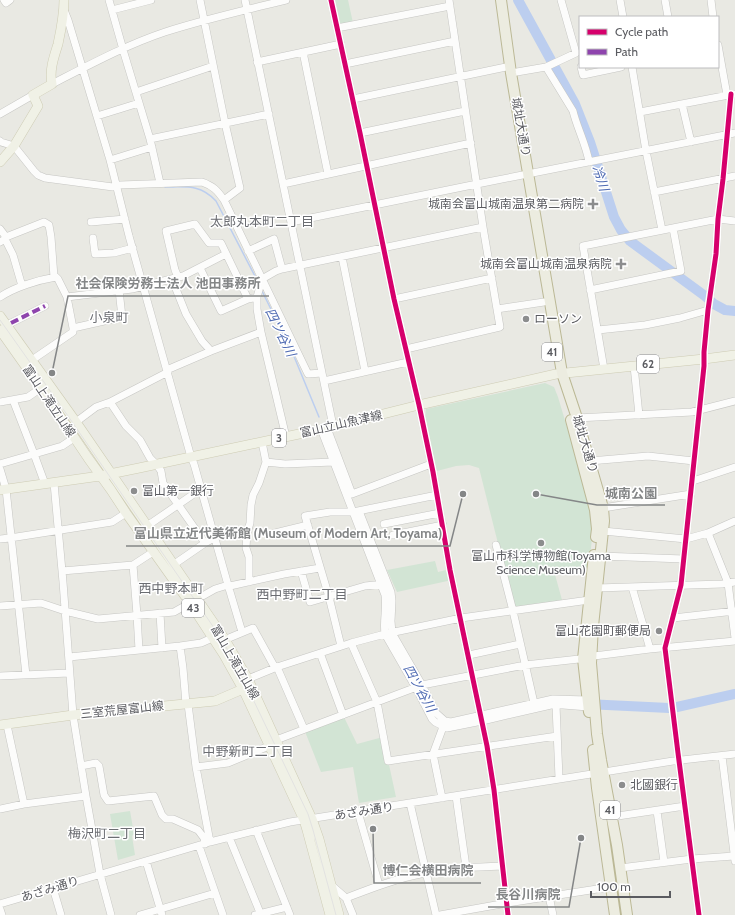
<svg xmlns="http://www.w3.org/2000/svg" width="735" height="915" font-family="Cabin,'Noto Sans JP',sans-serif">
	<rect width="100%" height="100%" fill="#e9e9e3"/>
	<path fill="#d2e4d4" d="M 334,0 L 348,0 L 353,23 L 340,26 Z
		M 545,383 L 554,387 L 558,397 L 592,511 L 593,529 L 589,567 L 554,571 L 562,600 L 516,609 L 514,607 L 479,468 L 469,465 L 456,466 L 433,472 L 424,432 L 426,409 Z
		M 435,561 L 438,572 L 450,569 L 452,580 L 397,592 L 387,570 Z
		M 343,715 L 357,744 L 383,737 L 396,797 L 359,803 L 353,767 L 321,772 L 304,729 Z
		M 130,811 L 134,834 L 132,836 L 135,855 L 118,860 L 110,814 Z"/>
	<g fill="none" stroke-linecap="round" stroke-linejoin="round">
		<path stroke="#bcceef" stroke-width="1.5" d="M 165,187 C 186,187 200,184 216,201 L 258,282
			M 262,291 L 293,354 L 319,417"/>
		<path stroke="#bcceef" stroke-width="10" d="M 518,0 L 575,104 L 590,142 L 614,217 L 621,230 L 630,241 L 705,296 L 714,304 L 725,310 L 735,311
			M 586,704 L 669,708 L 677,707 L 735,694"/>
		<defs>
			<path id="minor" d="M 4,0 L 6,3 L 10,0
				M 109,0 L 124,53 L 150,139 L 160,183
				M 200,0 L 225,123 L 240,188 L 224,200
				M 245,0 L 333,426
				M 331,0 L 360,133 L 394,299 L 419,405 L 433,472 L 450,570 L 487,746 L 494,790 L 508,915
				M 620,0 L 623,17
				M 665,0 L 668,17
				M 711,0 L 713,17
				M 64,10 L 68,20 L 110,160 L 129,236 L 191,457 L 194,464 L 228,585 L 242,632
				M 112,10 L 151,0
				M 337,28 L 450,6
				M 718,45 L 727,95
				M 303,52 L 328,174
				M 257,62 L 341,44
				M 345,64 L 455,41
				M 546,67 L 573,111 C 577,128 586,144 589,162
				M 581,67 L 583,75 L 621,67
				M 632,67 L 646,151 L 662,230
				M 511,73 L 546,67 L 576,53 L 561,0
				M 52,84 C 89,65 126,45 165,32 C 205,19 246,10 286,0
				M 136,92 L 213,66
				M 353,99 L 506,67
				M 682,104 L 691,142
				M 640,112 L 734,94
				M 0,114 L 33,95
				M 97,116 L 139,103
				M 360,133 L 465,111
				M 150,139 L 269,114
				M 0,141 L 1,142 L 14,146 L 34,171 L 38,175 L 45,178 L 113,187 L 120,185 L 202,182 C 213,186 217,190 224,200 L 308,374 L 322,373
				M 110,160 L 152,147
				M 283,184 L 471,143
				M 654,192 L 735,176
				M 91,222 L 125,219
				M 291,222 L 477,184 L 735,133
				M 0,229 L 6,237
				M 93,238 L 95,254 L 114,253 L 133,248
				M 5,239 L 13,255 L 22,286
				M 0,242 L 5,239 L 6,237 L 44,222 L 49,225 L 51,237 L 54,277
				M 248,251 L 274,239 L 282,269
				M 342,257 L 365,371
				M 200,268 L 221,311 L 248,299 L 253,298
				M 178,277 L 175,270 L 166,231 L 195,224 L 209,243 L 221,243 L 248,299
				M 172,279 L 186,314 L 202,341 L 211,351
				M 590,290 L 681,271 L 673,228
				M 0,297 C 15,287 38,280 56,277 L 58,279 L 67,297 L 73,328 L 73,332 L 32,360
				M 67,297 L 132,289 L 183,276 L 226,254
				M 394,299 L 492,278
				M 497,309 L 544,302
				M 11,323 L 45,306
				M 73,328 L 122,317 L 119,290
				M 598,330 L 645,325 L 680,318 L 708,310
				M 406,349 L 500,327 L 483,227 L 449,0
				M 634,366 L 639,415
				M 604,369 L 583,246 L 718,219 L 735,221
				M 324,381 L 408,362
				M 13,400 L 34,454 L 45,484
				M 0,402 L 28,397 L 41,388
				M 577,418 L 692,412 L 735,401
				M 76,422 L 96,407 L 110,402
				M 327,428 L 352,494 L 431,464
				M 321,429 L 385,595 C 387,608 383,621 385,634 L 416,688 L 432,719 L 435,722 L 447,728 L 482,721 L 551,705 L 563,705 L 588,707
				M 286,437 L 261,332 L 257,309 L 257,297 L 262,279 L 276,271 L 282,269 L 483,227
				M 590,461 L 648,456 L 694,461
				M 266,462 L 285,464 L 333,462
				M 0,464 L 62,446 L 74,438
				M 0,469 L 6,489 L 26,675
				M 693,481 L 735,467
				M 54,483 L 63,582 L 73,715 L 86,796 L 100,874 L 111,915
				M 603,508 L 691,494
				M 359,511 L 391,592 L 392,601 L 391,621 L 392,633 L 422,685 L 436,713 L 445,721 L 451,722 L 553,699 L 587,700
				M 384,524 L 440,513
				M 147,526 L 201,489
				M 603,531 L 686,539 L 708,533 L 735,521
				M 275,533 L 308,525
				M 708,533 L 728,583 L 735,638
				M 393,535 L 443,525
				M 0,539 L 10,538 L 112,522 L 126,513
				M 205,543 L 163,483 L 161,471 L 157,465 L 150,458 L 140,440 L 126,426 L 110,402 L 168,372 L 169,369 L 211,351 L 261,332
				M 496,545 L 513,611 L 534,703
				M 600,556 L 684,559
				M 133,565 L 137,615 L 139,650
				M 173,565 L 205,543 L 214,538
				M 62,571 L 133,565 L 153,552
				M 301,571 L 310,602 L 365,586 L 384,584
				M 249,582 L 249,557 L 246,548 L 247,533 L 250,523 L 251,505 L 253,495 L 259,483 L 266,462 L 262,442
				M 632,587 L 650,649
				M 597,588 L 722,584 L 735,582
				M 0,606 L 41,603 L 65,611 L 98,619 L 174,612 L 215,589 L 228,585 L 230,586 L 284,574 L 320,568
				M 160,613 L 162,648
				M 673,618 L 735,611
				M 351,643 L 377,702 L 388,761 L 557,736
				M 180,646 L 183,668 L 186,704
				M 341,646 L 329,597 L 305,516 L 330,512 L 353,512 L 437,495
				M 320,653 L 343,715
				M 469,655 L 520,644
				M 69,657 L 180,646 L 201,643 L 210,639 L 229,638 L 253,628 L 274,666 L 277,667 L 304,729
				M 0,676 L 69,673
				M 248,679 L 277,667 L 351,643 L 385,634 L 461,618 L 589,600
				M 188,704 L 196,767 L 210,842
				M 556,705 L 559,778
				M 7,725 L 24,804
				M 276,740 L 422,685 L 525,665 L 579,659 L 594,656 L 650,649 L 735,641
				M 722,756 L 735,861
				M 81,766 L 96,763 L 99,766 L 104,795 L 108,801 L 154,796 L 162,815 L 166,819 L 173,819 L 198,830 L 204,838 L 205,844
				M 196,767 L 228,763 L 269,746
				M 456,796 L 466,867
				M 442,798 L 433,754 L 443,727
				M 410,803 L 436,915
				M 0,809 L 24,804 L 86,796
				M 657,811 L 664,862
				M 358,812 L 379,885
				M 611,817 L 685,806
				M 256,830 L 290,915
				M 229,837 L 261,915
				M 199,846 L 223,915
				M 146,861 L 162,915
				M 620,868 L 692,859 L 734,856
				M 331,885 L 346,898 L 353,915
				M 53,888 L 61,915
				M 549,896 L 553,915
				M 346,898 C 372,888 398,878 425,873 C 451,867 477,867 502,866
				M 0,904 L 210,842 L 290,822 L 673,761 L 735,754
				M 0,909 L 2,915
				M 140,915 L 215,893
				M 255,915 L 287,907
				M 440,915 L 507,903 L 610,887
				M 699,915 L 678,753 L 665,648 L 681,585 L 704,366 L 704,352 L 708,310 L 716,254 L 718,219 L 723,179 L 731,94"/>
			<path id="major" d="M 0,162 L 14,146 L 38,106 L 33,95 L 52,84 C 49,70 54,57 58,44 C 61,30 64,14 64,0
				M 0,316 L 76,422 L 224,638 L 248,679 L 312,819 L 319,839 L 339,915
				M 0,330 L 41,388 L 88,458 L 111,490 L 126,513 L 190,603 L 224,655 L 243,689 L 304,820 L 307,830 L 330,915
				M 0,490 L 100,476 L 139,468 L 327,428 L 419,405 L 556,374 L 704,359 L 735,355
				M 0,725 L 73,715 L 215,701 L 243,689"/>
			<path id="highway" d="M 501,0 L 511,73 L 562,373 L 577,418 L 603,508 L 604,521 L 593,626 L 591,663 L 597,734 L 601,760 L 617,845 L 627,915
				M 571,420 L 595,510 L 597,529 L 596,537
				M 589,712 L 583,659 L 594,555
				M 593,750 L 597,788 L 615,915"/>
		</defs>
		<use href="#minor" stroke="#c6c6c3" stroke-width="8"/>
		<use href="#major" stroke="#ceccb4" stroke-width="10"/>
		<use href="#highway" stroke="#bbb895" stroke-width="12"/>
		<use href="#minor" stroke="#fcfcfb" stroke-width="7"/>
		<use href="#major" stroke="#f0f1e6" stroke-width="9"/>
		<use href="#highway" stroke="#ecece0" stroke-width="10"/>
		<path stroke="#e2e2e1" stroke-width="1" d="M 0,320 L 68,416 L 221,638 L 239,670 L 308,814 L 313,830 L 336,915"/>
		<path stroke="#8e44ad" stroke-width="4" stroke-dasharray="8 4" stroke-linecap="butt" d="M 11,323 L 45,306"/>
		<defs>
			<path id="cycleway" d="M 331,0 L 360,133 L 394,299 L 419,405 L 433,472 L 450,570 L 487,746 L 494,790 L 508,915
				M 699,915 L 678,753 L 665,648 L 681,585 L 704,366 L 704,352 L 708,310 L 716,254 L 718,219 L 723,179 L 731,94"/>
		</defs>
		<use href="#cycleway" stroke="#fff" stroke-width="8"/>
		<use href="#cycleway" stroke="#d6006c" stroke-width="5"/>
	</g>
	<g fill="#8c8d8e" stroke="#fff" stroke-width="1.5">
		<path d="M591 198h4v4h4v4h-4v4h-4v-4h-4v-4h4z"/>
		<path d="M619 258h4v4h4v4h-4v4h-4v-4h-4v-4h4z"/>
		<circle cx="526" cy="319" r="4"/>
		<circle cx="134" cy="491" r="4"/>
		<circle cx="541" cy="543" r="4"/>
		<circle cx="659" cy="631" r="4"/>
		<circle cx="622" cy="785" r="4"/>
	</g>
	<g text-anchor="middle" stroke-width="3" stroke-linejoin="round" paint-order="stroke">
		<g fill="#fff" stroke="#8c8c90" stroke-width="1">
			<rect x="542" y="343" width="20" height="18" rx="3"/>
			<rect x="637" y="355" width="22" height="18" rx="3"/>
			<rect x="272" y="429" width="14" height="18" rx="3"/>
			<rect x="182" y="599" width="22" height="18" rx="3"/>
			<rect x="600" y="801" width="20" height="18" rx="3"/>
		</g>
		<g font-size="11" font-weight="bold" fill="#5a5b60">
			<text x="552" y="356">41</text>
			<text x="648" y="368">62</text>
			<text x="279" y="442">3</text>
			<text x="193" y="612">43</text>
			<text x="610" y="814">41</text>
		</g>
		<g font-size="12" fill="#5a5b60" stroke="#fff">
			<text transform="translate(521 127) rotate(80)" y="4">城址大通り</text>
			<text transform="translate(49 401) rotate(56)" y="4">富山上滝立山線</text>
			<text transform="translate(341 424) rotate(-13)" y="4">富山立山魚津線</text>
			<text transform="translate(585 444) rotate(73)" y="4">城址大通り</text>
			<text transform="translate(235 662) rotate(60)" y="4">富山上滝立山線</text>
			<text transform="translate(122 710) rotate(-6)" y="4">三室荒屋富山線</text>
			<text transform="translate(364 811) rotate(-9)" y="4">あざみ通り</text>
			<text transform="translate(50 889) rotate(-17)" y="4">あざみ通り</text>
		</g>
		<g font-size="12" fill="#5a5b60" stroke="#fff" text-anchor="end">
			<text x="584" y="208">城南会富山城南温泉第二病院</text>
			<text x="612" y="268">城南会富山城南温泉病院</text>
			<text x="534" y="323" text-anchor="start">ローソン</text>
			<text x="142" y="495" text-anchor="start">富山第一銀行</text>
			<text x="541" y="560" text-anchor="middle">富山市科学博物館(Toyama<tspan x="541" dy="14">Science Museum)</tspan></text>
			<text x="651" y="635">富山花園町郵便局</text>
			<text x="630" y="789" text-anchor="start">北國銀行</text>
		</g>
		<g font-size="13" font-style="italic" fill="#4f6bb3" stroke="#fff">
			<text transform="translate(601 178) rotate(71)" y="5">冷川</text>
			<text transform="translate(281 332) rotate(64)" y="5">四ツ谷川</text>
			<text transform="translate(420 688) rotate(61)" y="5">四ツ谷川</text>
		</g>
		<g font-size="13" fill="#6b6d72" stroke="#fff">
			<text x="262" y="226">太郎丸本町二丁目</text>
			<text x="109" y="322">小泉町</text>
			<text x="171" y="593">西中野本町</text>
			<text x="302" y="599">西中野町二丁目</text>
			<text x="248" y="756">中野新町二丁目</text>
			<text x="107" y="838">梅沢町二丁目</text>
		</g>
	</g>
	<path fill="none" stroke="#848687" stroke-width="1.5" d="M52 373L68 296H269M536 494L597 505H665M463 494L450 546H126M373 829L374 883H481M581 838L569 907H488"/>
	<g fill="#848687" stroke="#fff" stroke-width="1.5">
		<circle cx="52" cy="373" r="4"/>
		<circle cx="536" cy="494" r="4"/>
		<circle cx="463" cy="494" r="4"/>
		<circle cx="373" cy="829" r="4"/>
		<circle cx="581" cy="838" r="4"/>
	</g>
	<g font-size="13" text-anchor="middle" font-weight="bold" fill="#848687" stroke="#fff" stroke-width="3" stroke-linejoin="round" paint-order="stroke">
		<text x="168" y="288">社会保険労務士法人 池田事務所</text>
		<text x="631" y="498">城南公園</text>
		<text x="288" y="538">富山県立近代美術館 (Museum of Modern Art, Toyama)</text>
		<text x="428" y="875">博仁会横田病院</text>
		<text x="528" y="899">長谷川病院</text>
	</g>
	<rect x="579" y="16" width="140" height="52" fill="#ffffff" stroke="#bdbdbf"/>
	<rect x="587" y="29" width="20" height="6" fill="#d6006c" stroke="#bdbdbf"/>
	<text x="615" y="36" font-size="12" fill="#5a5b60">Cycle path</text>
	<rect x="587" y="49" width="20" height="6" fill="#8e44ad" stroke="#bdbdbf"/>
	<text x="615" y="56" font-size="12" fill="#5a5b60">Path</text>
	<path d="M591 891v6h79v-6" fill="none" stroke="#5a5b60" stroke-width="2"/>
	<text x="597" y="891" font-size="12" fill="#5a5b60" stroke="#ffffff" stroke-width="3" paint-order="stroke">100 m</text>
</svg>
